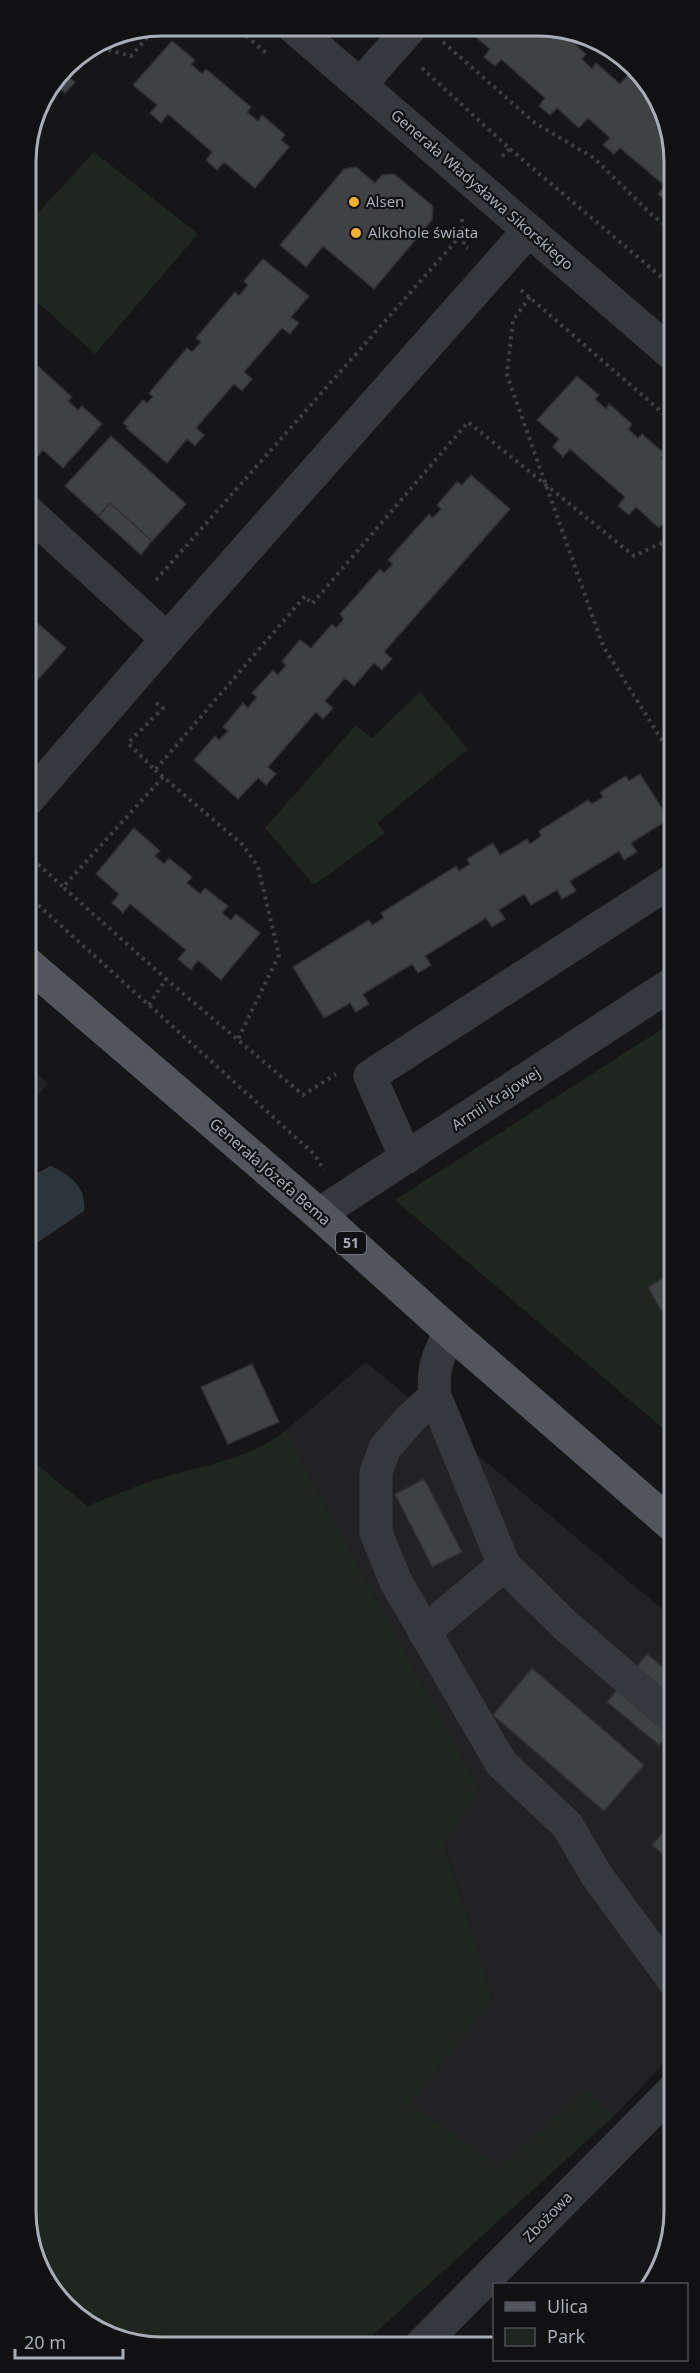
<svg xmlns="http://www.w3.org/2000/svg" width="700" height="2373" font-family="'Noto Sans',sans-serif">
	<rect width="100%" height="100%" fill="#161618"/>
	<path fill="#222225" d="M 27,1066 L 48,1084 L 27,1107 Z
		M 366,1362 L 674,1619 L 674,2053 L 613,2117 L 585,2090 L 501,2168 L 410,2104 L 493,1998 L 444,1843 L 480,1790 L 285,1431 Z"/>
	<path fill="#1e261f" d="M 94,152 L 198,234 L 95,354 L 26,292 L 26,226 Z
		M 420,692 L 468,749 L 377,823 L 385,833 L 314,885 L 265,828 L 356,725 L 372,738 Z
		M 673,1022 L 673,1437 L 395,1200 Z
		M 285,1431 L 480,1790 L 444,1844 L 493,1998 L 410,2104 L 501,2168 L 585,2090 L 613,2117 L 362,2345 L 135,2345 L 65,2307 L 28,2238 L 27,1456 L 87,1506 C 108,1498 130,1488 152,1481 C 197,1465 247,1462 285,1431 Z"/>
	<path fill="#2c353c" d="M 50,1166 C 69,1173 87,1188 84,1211 L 37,1243 L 27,1243 L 27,1179 Z"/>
	<path fill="#404145" stroke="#303034" stroke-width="1.5" d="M 477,28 L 557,28 L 586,54 L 582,59 L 592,69 L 596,63 L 620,84 L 629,74 L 648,90 L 650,94 L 647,98 L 657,106 L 672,135 L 672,201 L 669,204 L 658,194 L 665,186 L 620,148 L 614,154 L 603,145 L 610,138 L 588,118 L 579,128 L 557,108 L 550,115 L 539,106 L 545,98 L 501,59 L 495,66 L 484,57 L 490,49 L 472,34 Z
		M 172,41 L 195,60 L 191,64 L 202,74 L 206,69 L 251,107 L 247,112 L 258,121 L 262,115 L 285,135 L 281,140 L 289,147 L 255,188 L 224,162 L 217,170 L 206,160 L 212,152 L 168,114 L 161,123 L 150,113 L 157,105 L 133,85 Z
		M 85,52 L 66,75 L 75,82 L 65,93 L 56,86 L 37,108 L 66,65 Z
		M 356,167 L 375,183 L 382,175 L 394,174 L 433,206 L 432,220 L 374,289 L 323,246 L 306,267 L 280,245 L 344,169 Z
		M 263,259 L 309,296 L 291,317 L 299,323 L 290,334 L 282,328 L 244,372 L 252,379 L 242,391 L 234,384 L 196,428 L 204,435 L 195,446 L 187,439 L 167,463 L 126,428 L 128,427 L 123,423 L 143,400 L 147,403 L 153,397 L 149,393 L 187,348 L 192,352 L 201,342 L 196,338 L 235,292 L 239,296 L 248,285 L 244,281 Z
		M 28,357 L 72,397 L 68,401 L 78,410 L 82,406 L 102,424 L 63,468 L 43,450 L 36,458 L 26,449 L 32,440 L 26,435 Z
		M 577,376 L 599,395 L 595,399 L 606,409 L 609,404 L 632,424 L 628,429 L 638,438 L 642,434 L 665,454 L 661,458 L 671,467 L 672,466 L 672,512 L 659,528 L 636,507 L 629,515 L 618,506 L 625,497 L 570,449 L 563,457 L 553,447 L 559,439 L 537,420 Z
		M 111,436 L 186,504 L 152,541 L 110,503 L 98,516 L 65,486 Z
		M 471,475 L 510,509 L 384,652 L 392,659 L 382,670 L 374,663 L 354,686 L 345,678 L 325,701 L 333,708 L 323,719 L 316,712 L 268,767 L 276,774 L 266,785 L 258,778 L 238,799 L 194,760 L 215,736 L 219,740 L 228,731 L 223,727 L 243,703 L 248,708 L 257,697 L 252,693 L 273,670 L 278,675 L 286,665 L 282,661 L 300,640 L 311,648 L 332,624 L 336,628 L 344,619 L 340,614 L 380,569 L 384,573 L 393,564 L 388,560 L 429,514 L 433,518 L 441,509 L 437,505 L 457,482 L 462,485 Z
		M 110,503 L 152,541 L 141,555 L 98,516 Z
		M 26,613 L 66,648 L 26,693 Z
		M 640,774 L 669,819 L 631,843 L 637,852 L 624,860 L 619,851 L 570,881 L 576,891 L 562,899 L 557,890 L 531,905 L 524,894 L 499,910 L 505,919 L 492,927 L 486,918 L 425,956 L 431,965 L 418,973 L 412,964 L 363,994 L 369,1004 L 356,1012 L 350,1003 L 324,1018 L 293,967 L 369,920 L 372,925 L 384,918 L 381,913 L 456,866 L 459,871 L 470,864 L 467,859 L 493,843 L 500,855 L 527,839 L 530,844 L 541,836 L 539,831 L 588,800 L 592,804 L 603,797 L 600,792 L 626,776 L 629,781 Z
		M 134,828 L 160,851 L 155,856 L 164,864 L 169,858 L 192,877 L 187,883 L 200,894 L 205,888 L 228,906 L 222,913 L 231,920 L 236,914 L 260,933 L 221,980 L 198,960 L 191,970 L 178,959 L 186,950 L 130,904 L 123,913 L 112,903 L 119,894 L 96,874 Z
		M 673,1272 L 673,1304 L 661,1310 L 648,1287 Z
		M 252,1364 L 279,1422 L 228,1444 L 201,1387 Z
		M 424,1479 L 462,1552 L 432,1567 L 395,1494 Z
		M 647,1654 L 674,1676 L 674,1728 L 659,1745 L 607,1702 Z
		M 532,1668 L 644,1765 L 604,1811 L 493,1715 Z
		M 674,1820 L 674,1864 L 652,1845 Z"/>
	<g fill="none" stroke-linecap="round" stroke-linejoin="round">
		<path stroke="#3d3f44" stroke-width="4" stroke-dasharray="3 4.5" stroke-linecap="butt" d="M 235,26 L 266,53
			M 443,42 L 535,123 L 594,158 L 652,215 L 672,230
			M 94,46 L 131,56 L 156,27
			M 422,68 L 510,149 L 500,158
			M 510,149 L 672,286
			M 462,219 L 464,246 L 468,248
			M 521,290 L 672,421
			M 530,297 L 513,320 L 507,375 L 603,646 L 673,758
			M 156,580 L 463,233
			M 156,703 L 163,708 L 128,743 L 155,770 L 305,596 L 312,604 L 468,422 L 634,556 L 672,538
			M 155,770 L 243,845 L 258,867 L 279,955 L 238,1039
			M 163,777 L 63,887 L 166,979
			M 27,854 L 63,887
			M 27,895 L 314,1154 L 324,1170
			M 149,1005 L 166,979 L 303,1095 L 336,1074"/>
		<path stroke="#37383d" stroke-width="33" d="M 292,26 L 672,354
			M 360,85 L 411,27
			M 26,510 L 167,639
			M 26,802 L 167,639 L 529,230
			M 406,1158 L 370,1076 L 673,880
			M 319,1214 L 673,983
			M 450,1332 C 438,1356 432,1368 435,1396 L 504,1565 L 565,1625 L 674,1719
			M 435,1396 L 409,1420 L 385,1448 L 376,1472 L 376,1533 L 396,1582 L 501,1763 L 567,1825 L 597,1876 L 674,1981
			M 424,1632 L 504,1565
			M 421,2345 L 674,2089"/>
		<path stroke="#53555c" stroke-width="33" d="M 27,963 L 319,1214 L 450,1332 L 673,1526"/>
	</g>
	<g fill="#f2b134" stroke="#111113" stroke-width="2">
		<circle cx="354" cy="202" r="6"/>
		<circle cx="356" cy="233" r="6"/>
	</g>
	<g text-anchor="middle" stroke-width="4.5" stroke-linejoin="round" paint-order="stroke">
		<rect fill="#111113" stroke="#7b7e86" stroke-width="1.5" x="336" y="1232" width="30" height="22" rx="4.5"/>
		<g font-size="14" font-weight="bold" fill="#a8adb8">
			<text x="351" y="1248">51</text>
		</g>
		<g font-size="15" fill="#a8adb8" stroke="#111113">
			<text transform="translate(482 190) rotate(41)" y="5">Generała Władysława Sikorskiego</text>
			<text transform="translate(496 1099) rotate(-33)" y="5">Armii Krajowej</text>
			<text transform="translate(270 1172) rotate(41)" y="5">Generała Józefa Bema</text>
			<text transform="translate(548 2217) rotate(-46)" y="5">Zbożowa</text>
		</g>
		<g font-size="15" fill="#a8adb8" stroke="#111113" text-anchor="start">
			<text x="366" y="207">Alsen</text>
			<text x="368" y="238">Alkohole świata</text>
		</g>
	</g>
	<path d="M0 0H700V2373H0ZM162 36H538A126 126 0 0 1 664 162V2211A126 126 0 0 1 538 2337H162A126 126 0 0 1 36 2211V162A126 126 0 0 1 162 36Z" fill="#111113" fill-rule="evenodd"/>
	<path fill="none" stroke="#a8adb8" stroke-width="3" d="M162 36H538A126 126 0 0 1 664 162V2211A126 126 0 0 1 538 2337H162A126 126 0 0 1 36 2211V162A126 126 0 0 1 162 36Z"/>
	<rect x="493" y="2283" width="195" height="78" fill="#111113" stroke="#4d4f55" stroke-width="1.5"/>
	<rect x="505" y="2302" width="30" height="9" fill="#53555c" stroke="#4d4f55" stroke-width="1.5"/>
	<text x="547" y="2313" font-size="18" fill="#a8adb8">Ulica</text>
	<rect x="505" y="2328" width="30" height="18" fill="#1e261f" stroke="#4d4f55" stroke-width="1.5"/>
	<text x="547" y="2343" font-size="18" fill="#a8adb8">Park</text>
	<path d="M15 2349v9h108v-9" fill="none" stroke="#a8adb8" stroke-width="3"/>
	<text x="24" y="2349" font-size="18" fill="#a8adb8" stroke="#111113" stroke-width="4.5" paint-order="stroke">20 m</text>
</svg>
